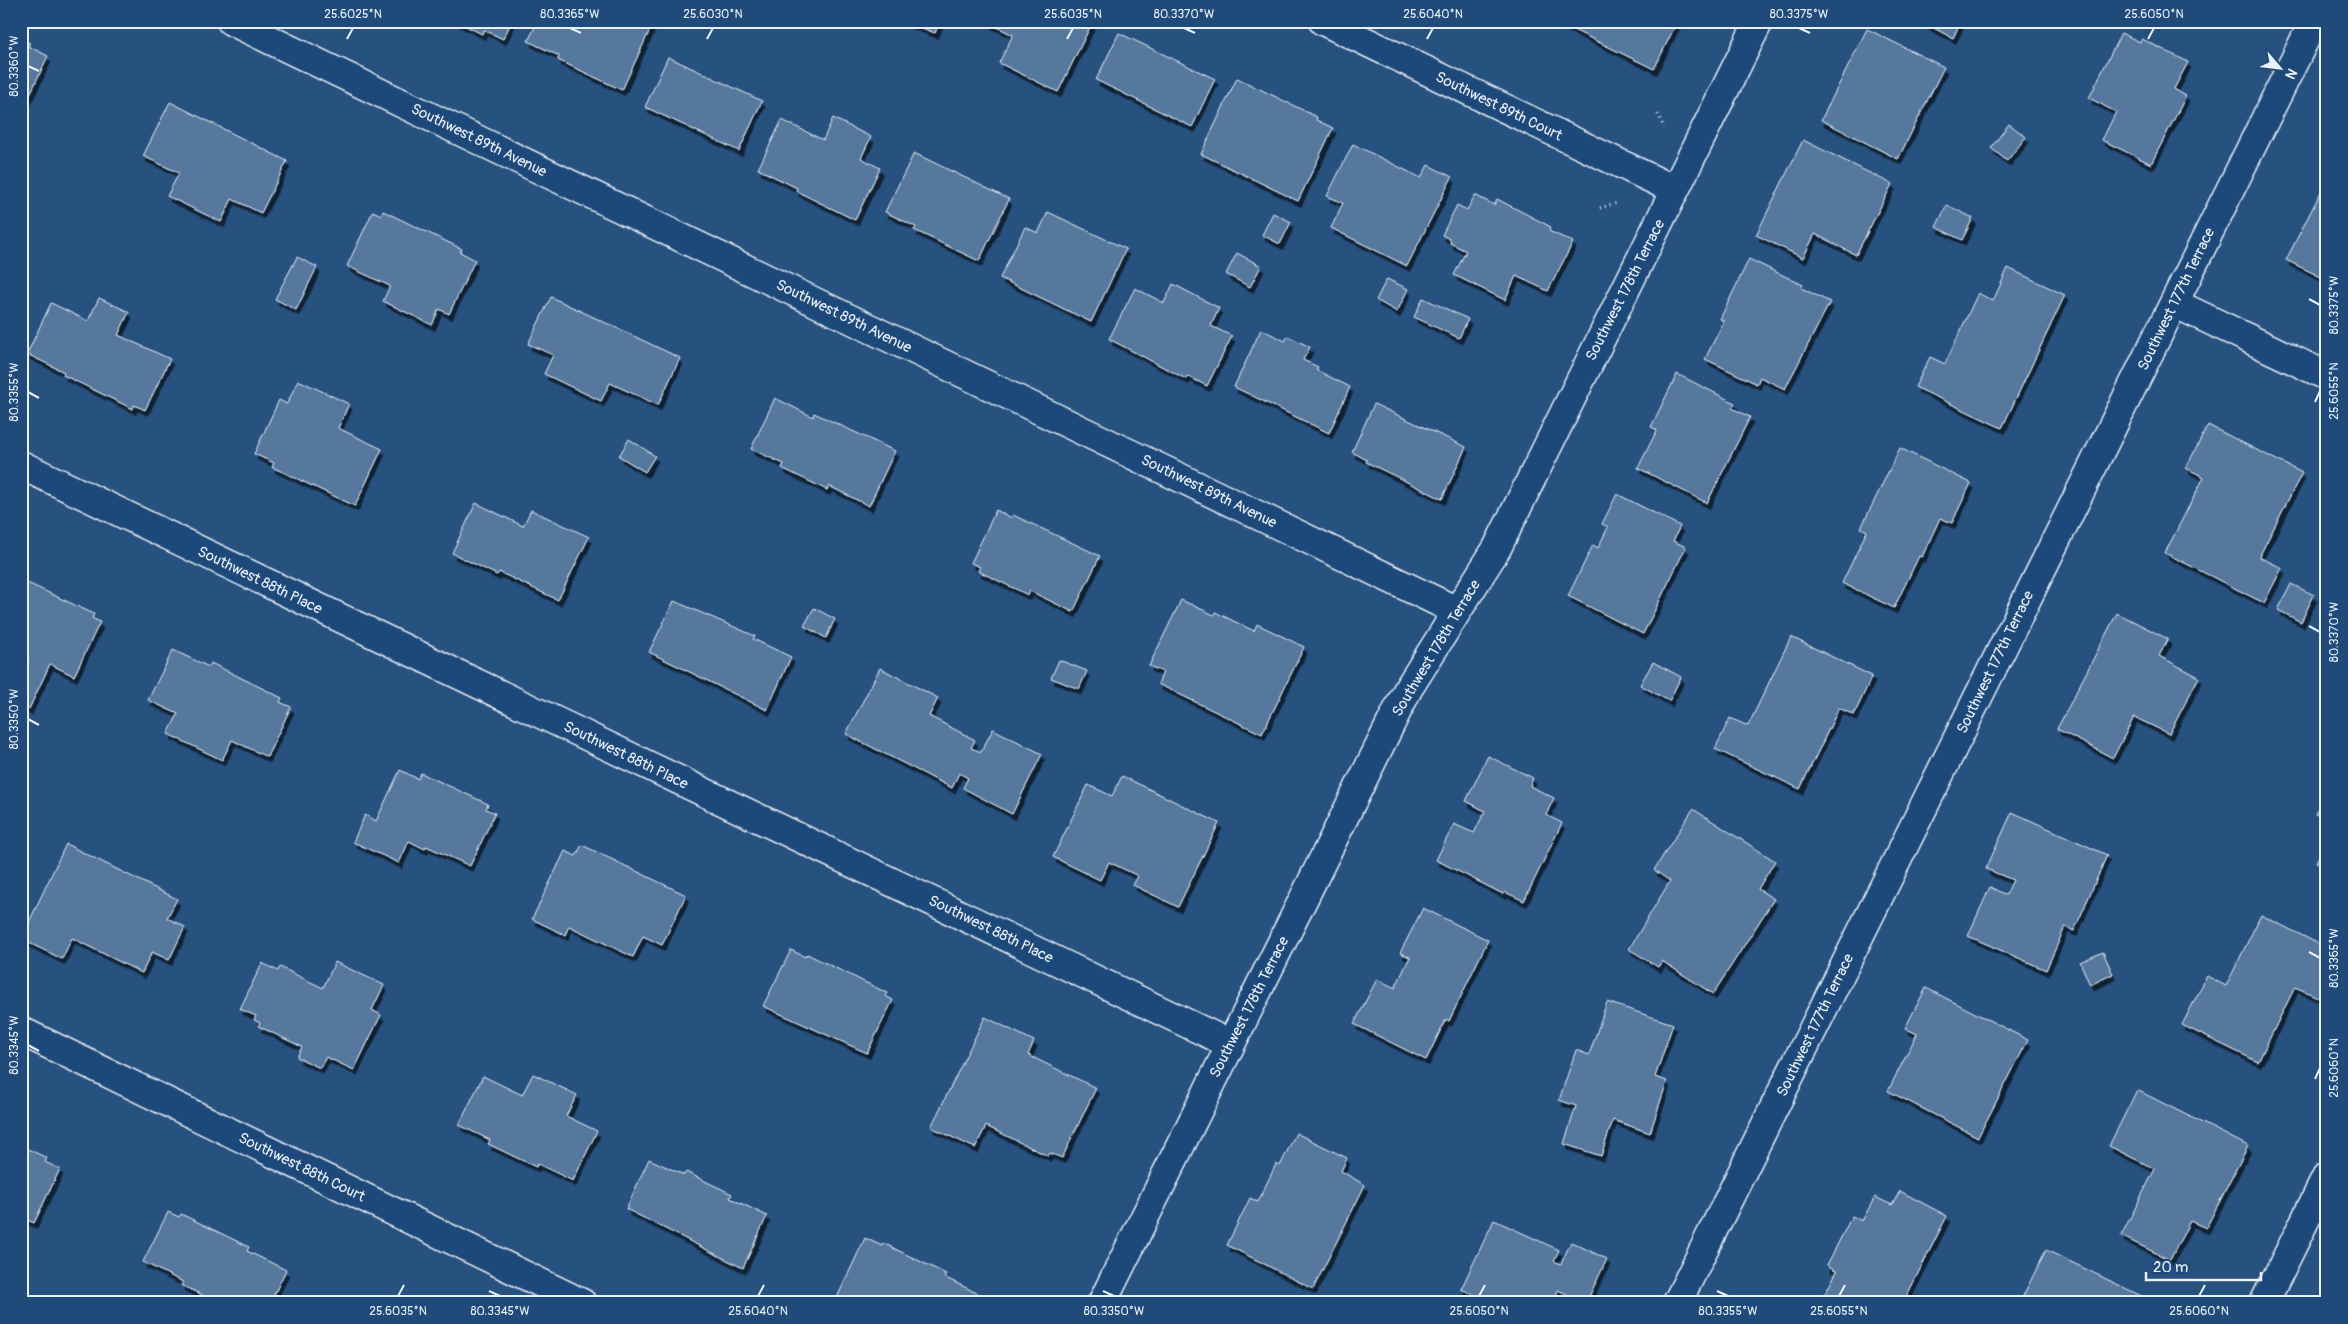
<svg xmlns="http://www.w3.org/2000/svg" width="2348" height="1324" font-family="Pangolin,sans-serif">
	<defs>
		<filter id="shadow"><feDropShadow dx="3" dy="5.5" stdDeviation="0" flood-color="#0009"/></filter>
	</defs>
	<rect width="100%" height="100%" fill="#27517f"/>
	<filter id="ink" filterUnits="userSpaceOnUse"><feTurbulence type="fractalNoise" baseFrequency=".02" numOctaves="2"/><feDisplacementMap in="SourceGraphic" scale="10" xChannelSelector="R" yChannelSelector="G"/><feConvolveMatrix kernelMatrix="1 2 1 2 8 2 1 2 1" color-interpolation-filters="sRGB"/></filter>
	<g filter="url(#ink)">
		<path fill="#57789d" stroke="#e8f1f8" filter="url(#shadow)" d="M 456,21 L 512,21 L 503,39 L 484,30 L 482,34 Z
			M 538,21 L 654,21 L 622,90 L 558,60 L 559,56 L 528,41 Z
			M 904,21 L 940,21 L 935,33 Z
			M 985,21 L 1093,21 L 1058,92 L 999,63 L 1013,35 Z
			M 1555,21 L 1675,21 L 1677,22 L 1654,69 Z
			M 1920,21 L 1961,21 L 1953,38 Z
			M 1867,29 L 1944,67 L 1898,159 L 1821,120 Z
			M 1119,33 L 1215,79 L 1192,127 L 1096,80 Z
			M 2121,33 L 2140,42 L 2142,39 L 2188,62 L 2174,89 L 2186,96 L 2151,164 L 2102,140 L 2116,112 L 2089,98 Z
			M 21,39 L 30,43 L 28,46 L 48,56 L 23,109 Z
			M 668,57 L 762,101 L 739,151 L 645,107 Z
			M 1237,78 L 1317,117 L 1316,120 L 1333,128 L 1298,201 L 1201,154 Z
			M 170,102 L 287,161 L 261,213 L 232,199 L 221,222 L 167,196 L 179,173 L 143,156 Z
			M 833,118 L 871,137 L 861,158 L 880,168 L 855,220 L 796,191 L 797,188 L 758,169 L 782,120 L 823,140 Z
			M 2009,124 L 2026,137 L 2007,161 L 1991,148 Z
			M 1803,140 L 1892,184 L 1856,255 L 1815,234 L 1803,258 L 1756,235 Z
			M 1353,144 L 1421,178 L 1428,165 L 1452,177 L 1407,266 L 1331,228 L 1343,203 L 1327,196 Z
			M 914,153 L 1009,199 L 979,261 L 914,230 L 916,227 L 885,212 Z
			M 2327,180 L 2327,280 L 2286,260 Z
			M 1475,195 L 1494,205 L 1497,199 L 1551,227 L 1549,231 L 1573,242 L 1548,291 L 1516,276 L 1505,300 L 1454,275 L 1466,251 L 1450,243 L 1451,240 L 1442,235 L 1457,205 L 1467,210 Z
			M 1947,205 L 1973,218 L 1962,240 L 1936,227 Z
			M 373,211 L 381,215 L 383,211 L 462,249 L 460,252 L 475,260 L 449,314 L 439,309 L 432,325 L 383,301 L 390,286 L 347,266 Z
			M 1048,212 L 1126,249 L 1091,322 L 1000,278 L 1025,227 L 1038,233 Z
			M 1273,213 L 1291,222 L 1280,244 L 1262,235 Z
			M 1237,253 L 1261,266 L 1250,287 L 1226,274 Z
			M 297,257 L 317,267 L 296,310 L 275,299 Z
			M 1749,259 L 1803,285 L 1801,288 L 1830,302 L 1785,389 L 1760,377 L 1757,384 L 1705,359 L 1724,321 L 1720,319 Z
			M 2008,268 L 2065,295 L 2002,428 L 1915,387 L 1930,357 L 1945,364 L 1978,293 L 1993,301 Z
			M 1387,279 L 1408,289 L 1397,312 L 1376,300 Z
			M 1173,284 L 1219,308 L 1211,326 L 1232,336 L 1207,386 L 1187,376 L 1186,379 L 1109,339 L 1135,288 L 1164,303 Z
			M 551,297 L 680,358 L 658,405 L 610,383 L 601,401 L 544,374 L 553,355 L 528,344 Z
			M 99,298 L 129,312 L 118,335 L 170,359 L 145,410 L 134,405 L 133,409 L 63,375 L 64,372 L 27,354 L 51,303 L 88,321 Z
			M 1423,298 L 1468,319 L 1459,338 L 1414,317 Z
			M 1261,329 L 1285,341 L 1288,336 L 1310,347 L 1303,360 L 1318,367 L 1316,370 L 1350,387 L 1329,433 L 1234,387 Z
			M 1677,374 L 1735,403 L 1732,408 L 1750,417 L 1707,503 L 1638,468 L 1657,430 L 1651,427 Z
			M 298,380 L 349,404 L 338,428 L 382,449 L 355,506 L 272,467 L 274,463 L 254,454 L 279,400 L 287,404 Z
			M 775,398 L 813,417 L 814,413 L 895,451 L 869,506 L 829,486 L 827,490 L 782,468 L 784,464 L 751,449 Z
			M 1374,404 L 1466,447 L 1442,499 L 1366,462 L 1367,460 L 1352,452 Z
			M 2208,425 L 2302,473 L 2259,557 L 2282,568 L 2264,603 L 2165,553 L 2204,477 L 2186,468 Z
			M 629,439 L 655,456 L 645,472 L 619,456 Z
			M 1900,448 L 1971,483 L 1952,523 L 1940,518 L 1922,557 L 1919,556 L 1894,608 L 1842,583 L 1867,531 L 1861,528 Z
			M 1617,494 L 1680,526 L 1673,541 L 1686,547 L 1643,634 L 1568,596 L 1593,545 L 1598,548 L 1608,527 L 1602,524 Z
			M 476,503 L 523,526 L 531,510 L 589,537 L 558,600 L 499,572 L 497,575 L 452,553 Z
			M 996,510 L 1012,518 L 1013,515 L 1100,556 L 1073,612 L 1030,591 L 1028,595 L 978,571 L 980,567 L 971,563 Z
			M 21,580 L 94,614 L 92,618 L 100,622 L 74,676 L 50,664 L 29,709 L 21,705 L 21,674 L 29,658 L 21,654 Z
			M 2291,584 L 2314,595 L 2301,622 L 2278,610 Z
			M 1181,600 L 1214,615 L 1215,612 L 1254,631 L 1257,624 L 1304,647 L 1262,734 L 1158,684 L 1163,672 L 1149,666 Z
			M 674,601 L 755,636 L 753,639 L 791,657 L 767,710 L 649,652 Z
			M 814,608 L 835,619 L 826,638 L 804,626 Z
			M 2117,613 L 2168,639 L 2159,656 L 2199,677 L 2169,734 L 2134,717 L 2113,758 L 2057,729 Z
			M 1791,637 L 1872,676 L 1854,715 L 1839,708 L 1800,789 L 1715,749 L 1730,718 L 1748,726 Z
			M 173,650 L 209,667 L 211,663 L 282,698 L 280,702 L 291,707 L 267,757 L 232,740 L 222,760 L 168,734 L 178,714 L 148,700 Z
			M 1059,660 L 1087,671 L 1079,689 L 1051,678 Z
			M 1653,662 L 1681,677 L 1669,701 L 1640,685 Z
			M 880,668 L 938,698 L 929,716 L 975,740 L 971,748 L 981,752 L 993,729 L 1042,754 L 1012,814 L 963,788 L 968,778 L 959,773 L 952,788 L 846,734 Z
			M 1488,756 L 1533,778 L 1530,786 L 1554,798 L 1546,815 L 1562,823 L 1524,901 L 1505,892 L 1503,894 L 1436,860 L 1454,824 L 1474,833 L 1485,811 L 1466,801 Z
			M 400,770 L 418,779 L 421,773 L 488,804 L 486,809 L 495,813 L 470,866 L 426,846 L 425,849 L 409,841 L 399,863 L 353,842 L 365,815 L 376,821 Z
			M 1122,776 L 1219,823 L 1178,907 L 1133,885 L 1138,876 L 1109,862 L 1100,880 L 1053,857 L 1088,785 L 1112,796 Z
			M 2327,792 L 2327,820 L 2315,814 Z
			M 1693,809 L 1775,861 L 1758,889 L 1774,899 L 1713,994 L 1662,961 L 1658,967 L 1629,949 L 1670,881 L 1654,870 Z
			M 2012,812 L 2107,855 L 2074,931 L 2065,927 L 2046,970 L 1968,936 L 1990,887 L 2006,895 L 2013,880 L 1986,869 Z
			M 2327,840 L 2327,868 L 2316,862 Z
			M 66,844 L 177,899 L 167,918 L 185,927 L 169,960 L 152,952 L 142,973 L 72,938 L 62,959 L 21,939 Z
			M 582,845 L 686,895 L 662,945 L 643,936 L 633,957 L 569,926 L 565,935 L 532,919 L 565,851 L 576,856 Z
			M 1423,908 L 1488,940 L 1449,1021 L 1446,1019 L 1426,1060 L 1354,1024 L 1377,979 L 1395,988 L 1410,957 L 1400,953 Z
			M 2261,915 L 2327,948 L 2327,983 L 2320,998 L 2295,987 L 2258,1062 L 2182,1025 L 2207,976 L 2226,986 Z
			M 791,950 L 805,957 L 807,954 L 887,993 L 885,996 L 893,1000 L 867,1053 L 763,1006 Z
			M 2103,952 L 2113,974 L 2090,985 L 2080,962 Z
			M 335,962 L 384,985 L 372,1010 L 381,1015 L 354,1070 L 326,1057 L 320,1068 L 297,1057 L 302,1047 L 258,1026 L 260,1023 L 254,1020 L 256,1016 L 240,1009 L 262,963 L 278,971 L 280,967 L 323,988 Z
			M 1926,988 L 2028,1040 L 1978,1137 L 1888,1091 L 1917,1034 L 1905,1028 Z
			M 1607,1002 L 1673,1024 L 1655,1077 L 1667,1081 L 1650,1133 L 1613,1120 L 1601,1156 L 1564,1144 L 1576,1106 L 1559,1100 L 1576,1050 L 1589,1055 Z
			M 985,1017 L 1034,1041 L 1028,1055 L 1096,1088 L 1062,1158 L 1050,1153 L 1048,1156 L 986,1126 L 975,1148 L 931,1127 Z
			M 533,1074 L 577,1095 L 566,1116 L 597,1131 L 573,1181 L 538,1164 L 536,1167 L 488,1144 L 490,1140 L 459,1125 L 483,1076 L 522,1095 Z
			M 2137,1090 L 2248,1146 L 2206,1228 L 2190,1221 L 2170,1260 L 2121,1236 L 2155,1169 L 2109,1146 Z
			M 1296,1133 L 1347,1158 L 1341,1171 L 1365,1185 L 1313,1289 L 1227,1245 L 1250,1198 L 1258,1202 L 1276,1164 L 1280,1166 Z
			M 21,1146 L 47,1158 L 45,1162 L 60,1169 L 34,1223 L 25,1219 L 24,1223 L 21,1221 Z
			M 649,1159 L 684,1175 L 686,1172 L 732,1194 L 730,1198 L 767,1216 L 743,1268 L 626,1209 Z
			M 1900,1191 L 1947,1216 L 1903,1303 L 1820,1303 L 1837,1271 L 1827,1265 L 1852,1216 L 1862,1221 L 1875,1197 L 1892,1205 Z
			M 168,1212 L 179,1217 L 181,1214 L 249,1247 L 247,1251 L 286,1270 L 270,1303 L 219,1303 L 181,1285 L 183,1282 L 143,1262 Z
			M 1494,1220 L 1559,1250 L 1554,1261 L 1561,1264 L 1571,1242 L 1607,1259 L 1586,1303 L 1558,1290 L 1553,1303 L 1472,1303 L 1475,1295 L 1461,1289 Z
			M 865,1238 L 882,1246 L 883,1243 L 946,1274 L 944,1277 L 985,1297 L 982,1303 L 835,1302 Z
			M 2046,1250 L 2154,1302 L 2153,1303 L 2020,1302 Z"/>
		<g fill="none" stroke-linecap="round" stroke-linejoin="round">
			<defs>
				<path id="minor" d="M 231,21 L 1457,611
					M 1323,21 L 1675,190
					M 2174,303 L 2327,376
					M 21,465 L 1230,1044
					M 21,1031 L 582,1303
					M 1102,1303 L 1408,689 L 1497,548 L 1759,21
					M 1677,1303 L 2314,21
					M 2264,1303 L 2327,1176"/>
			</defs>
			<use href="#minor" stroke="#e8f1f8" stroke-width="31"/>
			<path stroke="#e8f1f8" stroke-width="3" stroke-dasharray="1 4" stroke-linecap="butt" d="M 1658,114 L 1664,128
				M 1600,208 L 1617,203"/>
			<use href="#minor" stroke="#1f4a7a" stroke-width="28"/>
		</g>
	</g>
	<path fill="none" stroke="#e8f1f8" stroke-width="2" d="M 570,28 L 581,33M 1184,28 L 1195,33M 1799,28 L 1810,33M 347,39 L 353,28M 707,39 L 713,28M 1067,39 L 1073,28M 1427,39 L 1433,28M 2148,39 L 2154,28M 28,66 L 39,71M 2309,299 L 2320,305M 28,392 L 39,398M 2315,402 L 2320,391M 2309,626 L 2320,632M 28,719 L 39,725M 2309,952 L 2320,958M 28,1045 L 39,1051M 2315,1079 L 2320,1068M 489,1291 L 500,1296M 1103,1291 L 1114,1296M 1717,1291 L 1728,1296M 398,1296 L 404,1285M 758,1296 L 764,1285M 1479,1296 L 1485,1285M 1839,1296 L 1845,1285M 2199,1296 L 2205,1285"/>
	<g text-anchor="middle" stroke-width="4" stroke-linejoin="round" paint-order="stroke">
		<g font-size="15" fill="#e8f1f8" stroke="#1f4a7a">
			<text transform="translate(1499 106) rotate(26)" y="5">Southwest 89th Court</text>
			<text transform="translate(479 140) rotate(26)" y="5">Southwest 89th Avenue</text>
			<text transform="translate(1625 290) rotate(-63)" y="5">Southwest 178th Terrace</text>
			<text transform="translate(2176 299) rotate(-64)" y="5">Southwest 177th Terrace</text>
			<text transform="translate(844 316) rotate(26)" y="5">Southwest 89th Avenue</text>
			<text transform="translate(1209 491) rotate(26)" y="5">Southwest 89th Avenue</text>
			<text transform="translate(260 580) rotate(26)" y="5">Southwest 88th Place</text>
			<text transform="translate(1436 648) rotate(-59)" y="5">Southwest 178th Terrace</text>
			<text transform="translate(1995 662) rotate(-64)" y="5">Southwest 177th Terrace</text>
			<text transform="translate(626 755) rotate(26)" y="5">Southwest 88th Place</text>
			<text transform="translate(991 929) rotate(26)" y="5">Southwest 88th Place</text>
			<text transform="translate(1249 1007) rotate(-63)" y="5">Southwest 178th Terrace</text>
			<text transform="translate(1815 1025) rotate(-64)" y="5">Southwest 177th Terrace</text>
			<text transform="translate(302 1167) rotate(26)" y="5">Southwest 88th Court</text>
		</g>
	</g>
	<rect width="2348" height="1324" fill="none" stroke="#1f4a7a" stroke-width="55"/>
	<g transform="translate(2280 68) rotate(118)" stroke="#1f4a7a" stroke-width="4" paint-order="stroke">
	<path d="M0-4L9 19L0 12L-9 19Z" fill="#e8f1f8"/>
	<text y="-8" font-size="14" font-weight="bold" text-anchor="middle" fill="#e8f1f8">N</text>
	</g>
	<path d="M2146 1272v8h115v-8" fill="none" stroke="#e8f1f8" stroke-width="2.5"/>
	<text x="2153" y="1272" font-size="15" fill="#e8f1f8" stroke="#1f4a7a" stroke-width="4" paint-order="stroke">20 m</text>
	<rect x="28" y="28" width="2292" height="1268" fill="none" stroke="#e8f1f8" stroke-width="2"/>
	<g font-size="12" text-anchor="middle" fill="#e8f1f8">
		<text x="353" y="18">25.6025°N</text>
		<text x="570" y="18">80.3365°W</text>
		<text x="713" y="18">25.6030°N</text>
		<text x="1073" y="18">25.6035°N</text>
		<text x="1184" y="18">80.3370°W</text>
		<text x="1433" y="18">25.6040°N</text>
		<text x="1799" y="18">80.3375°W</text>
		<text x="2154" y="18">25.6050°N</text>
		<text transform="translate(14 66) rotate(-90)" y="4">80.3360°W</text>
		<text transform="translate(2334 305) rotate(-90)" y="4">80.3375°W</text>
		<text transform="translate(2334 391) rotate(-90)" y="4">25.6055°N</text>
		<text transform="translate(14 392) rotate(-90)" y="4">80.3355°W</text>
		<text transform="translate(2334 632) rotate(-90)" y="4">80.3370°W</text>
		<text transform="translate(14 719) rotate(-90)" y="4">80.3350°W</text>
		<text transform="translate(2334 958) rotate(-90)" y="4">80.3365°W</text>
		<text transform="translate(14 1045) rotate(-90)" y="4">80.3345°W</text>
		<text transform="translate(2334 1068) rotate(-90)" y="4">25.6060°N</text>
		<text x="398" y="1315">25.6035°N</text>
		<text x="500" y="1315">80.3345°W</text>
		<text x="758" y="1315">25.6040°N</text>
		<text x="1114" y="1315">80.3350°W</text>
		<text x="1479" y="1315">25.6050°N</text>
		<text x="1728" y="1315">80.3355°W</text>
		<text x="1839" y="1315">25.6055°N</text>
		<text x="2199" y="1315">25.6060°N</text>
	</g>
</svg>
